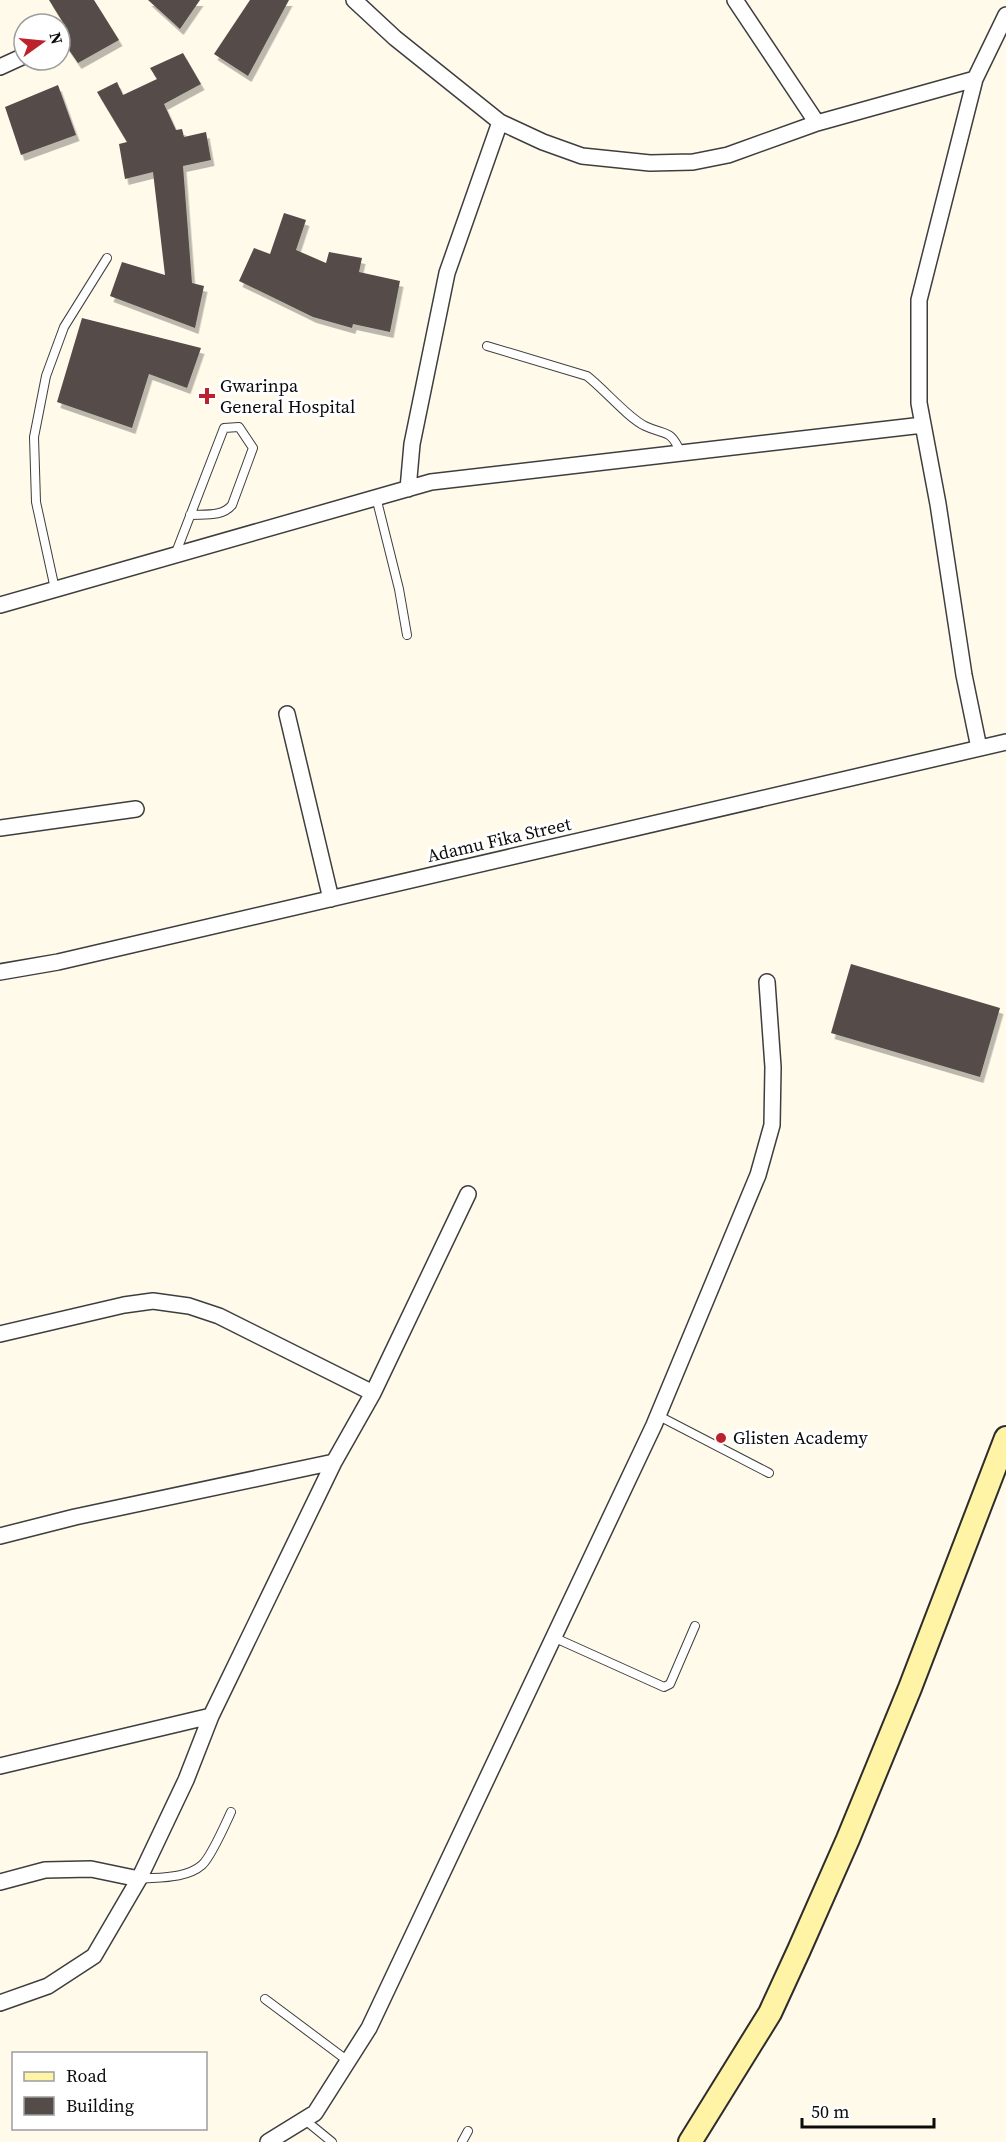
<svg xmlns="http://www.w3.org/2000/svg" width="1006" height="2142" font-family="'Source Serif 4',serif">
	<defs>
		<filter id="shadow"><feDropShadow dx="3.5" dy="6" stdDeviation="0" flood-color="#0004"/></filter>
	</defs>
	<rect width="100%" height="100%" fill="#fffaea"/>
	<path fill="#544c48" filter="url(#shadow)" d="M 49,0 L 94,0 L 119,40 L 78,63 L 60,37 L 60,33 L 67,29 Z
		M 148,0 L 200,0 L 180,29 Z
		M 250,0 L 289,0 L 248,76 L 214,54 Z
		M 183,53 L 201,84 L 164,104 L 176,130 L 182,129 L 184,137 L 206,132 L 211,160 L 183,166 L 192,283 L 204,286 L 195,328 L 110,296 L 122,262 L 165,275 L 153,172 L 125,179 L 119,144 L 127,142 L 97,92 L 117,82 L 123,95 L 157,79 L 150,68 Z
		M 58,85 L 76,135 L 21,155 L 5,107 Z
		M 284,213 L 306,220 L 296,250 L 326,263 L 329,252 L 362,258 L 359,272 L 400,281 L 390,332 L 353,324 L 352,328 L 313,317 L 239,281 L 254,248 L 270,254 Z
		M 82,318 L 201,348 L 187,388 L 149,374 L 132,428 L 57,402 Z
		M 851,964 L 1000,1008 L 980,1077 L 831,1033 Z"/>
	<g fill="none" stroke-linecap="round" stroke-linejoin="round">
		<defs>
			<path id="lane" d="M 487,346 L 587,376 C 604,389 628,418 645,426 C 666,436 670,428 681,453
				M 376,497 L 399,589 L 407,635
				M 175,555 L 224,428 L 239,427 L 253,448 L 232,505 C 222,517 205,514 190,515
				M 55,589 L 36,502 L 34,437 L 46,376 L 64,327 L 107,258
				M 657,1415 L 769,1473
				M 553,1637 L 664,1687 L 670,1684 L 695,1626
				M 139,1879 C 158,1877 186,1879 202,1865 C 211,1857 225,1825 231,1812
				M 265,1999 L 348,2061
				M 305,2120 L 332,2142
				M 462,2142 L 468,2131"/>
			<path id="street" d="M 354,0 L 395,38 L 500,122 L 543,142 L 582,156 L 650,163 L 693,162 L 728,155 L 817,123 L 975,79
				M 735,0 L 817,123
				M 0,67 L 24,56
				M 408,489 L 412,444 L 447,273 L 500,122
				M 0,605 L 431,482 L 923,425
				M 287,714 L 331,899
				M 979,748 L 964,675 L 938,504 L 919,403 L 919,300 L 975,79 L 1006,15
				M 0,828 L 136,809
				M 0,972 L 58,962 L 1006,742
				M 0,1334 L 124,1305 L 153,1301 L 189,1306 L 219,1316 L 373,1393
				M 0,1536 L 75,1517 L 334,1462
				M 0,1766 L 211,1716
				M 0,1882 L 45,1870 L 91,1869 L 139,1879
				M 0,2003 L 48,1986 L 94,1956 L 139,1879 L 186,1780 L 211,1716 L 334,1462 L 373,1393 L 468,1194
				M 268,2142 L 315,2113 L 369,2028 L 654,1425 L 758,1175 L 772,1125 L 773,1067 L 767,982"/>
			<path id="secondary" d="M 690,2142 L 770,2013 L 799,1950 L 848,1839 L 910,1688 L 1006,1438"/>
		</defs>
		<use href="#lane" stroke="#3e3e3e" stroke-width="10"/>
		<use href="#street" stroke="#3e3e3e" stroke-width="18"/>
		<use href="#secondary" stroke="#2d2d2d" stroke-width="26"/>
		<use href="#lane" stroke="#fff" stroke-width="8"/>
		<use href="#street" stroke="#fff" stroke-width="15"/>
		<use href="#secondary" stroke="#fff3a5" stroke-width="22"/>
	</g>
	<g fill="#bd222c" stroke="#fff" stroke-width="2">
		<path d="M204 387h6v6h6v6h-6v6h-6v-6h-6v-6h6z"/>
		<circle cx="721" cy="1438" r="6"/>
	</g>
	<g text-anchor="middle" stroke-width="6" stroke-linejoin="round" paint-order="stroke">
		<g font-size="18" fill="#0b0b0b" stroke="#fff" text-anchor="start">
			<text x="220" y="392">Gwarinpa<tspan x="220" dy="21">General Hospital</tspan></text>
			<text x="733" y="1444">Glisten Academy</text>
		</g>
		<g font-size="18" fill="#0b0b0b" stroke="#fff">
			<text transform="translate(499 840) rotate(-13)" y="6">Adamu Fika Street</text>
		</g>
	</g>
	<rect x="12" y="2052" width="195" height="78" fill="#ffffff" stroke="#9d9d9d" stroke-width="1.5"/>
	<rect x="24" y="2072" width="30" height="9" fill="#fff3a5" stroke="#9d9d9d" stroke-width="1.5"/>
	<text x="66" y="2082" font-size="18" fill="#0b0b0b">Road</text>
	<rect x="24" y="2097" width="30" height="18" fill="#544c48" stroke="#9d9d9d" stroke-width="1.5"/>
	<text x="66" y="2112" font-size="18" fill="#0b0b0b">Building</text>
	<g transform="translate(42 42) rotate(75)"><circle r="28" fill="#ffffff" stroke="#9d9d9d" stroke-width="1.5"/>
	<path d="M0-4.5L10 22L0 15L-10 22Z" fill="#bd222c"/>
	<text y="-9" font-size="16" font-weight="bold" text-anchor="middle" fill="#0b0b0b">N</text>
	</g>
	<path d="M802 2118v9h132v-9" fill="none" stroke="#0b0b0b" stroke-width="3"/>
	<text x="811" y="2118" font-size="18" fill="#0b0b0b" stroke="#ffffff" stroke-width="4.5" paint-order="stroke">50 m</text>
</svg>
